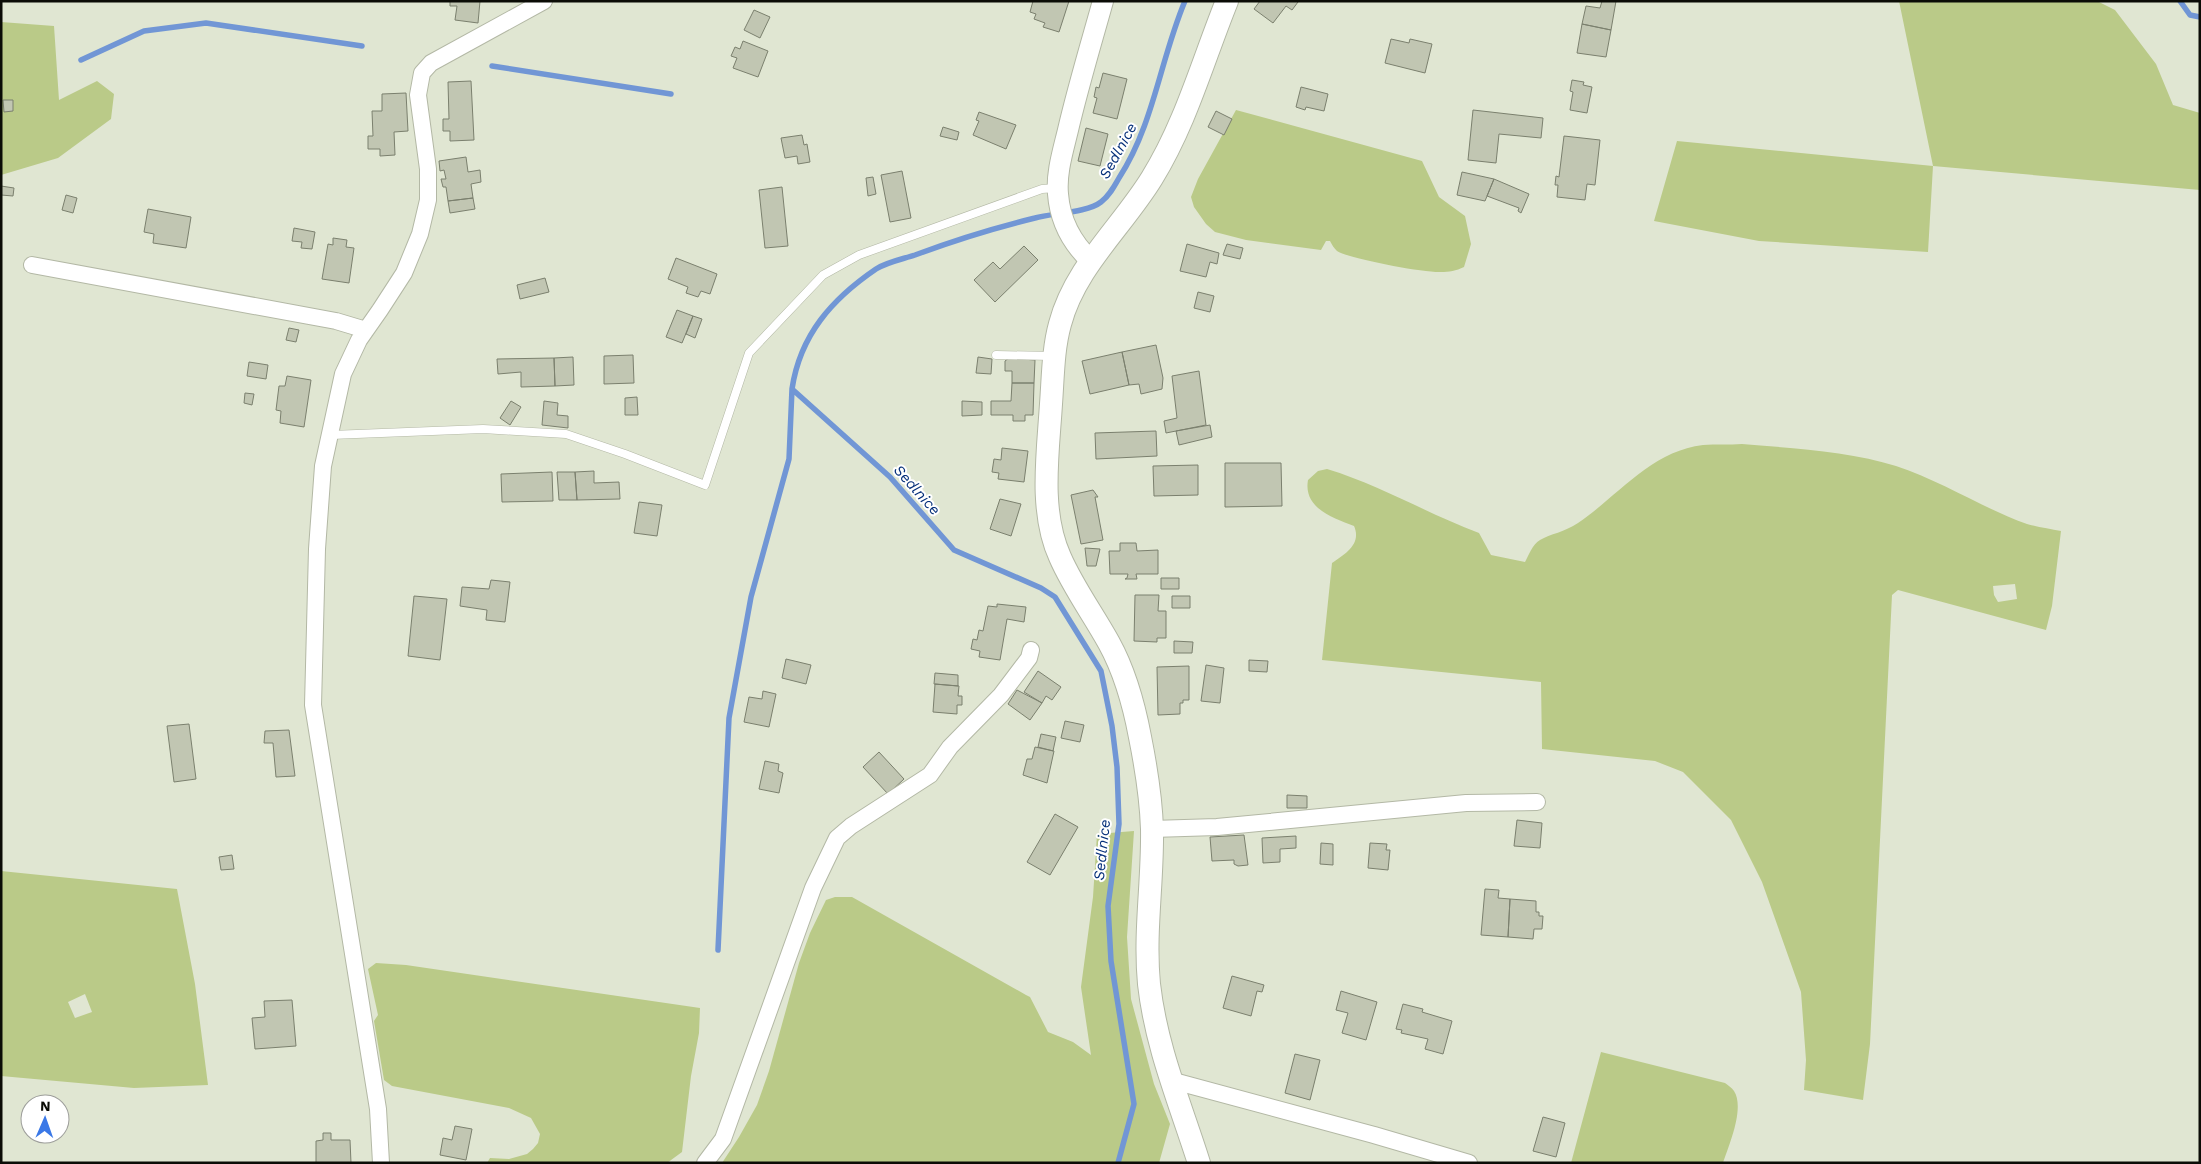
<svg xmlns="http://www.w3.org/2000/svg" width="2201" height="1164" font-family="'Work Sans',sans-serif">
	<rect width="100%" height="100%" fill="#e0e6d2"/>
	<path fill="#baca88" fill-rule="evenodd" d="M 1899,1 L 2097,1 L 2115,10 L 2156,64 L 2173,105 L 2200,113 L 2200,190 L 1933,166 L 1928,252 L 1759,241 L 1654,221 L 1677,141 L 1933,166 Z
		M 1,22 L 54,26 L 59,100 L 97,81 L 114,94 L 111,119 L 58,158 L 1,175 Z
		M 1236,110 L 1422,161 L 1439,197 L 1465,216 L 1471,244 L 1464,267 C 1456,271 1449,272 1441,272 C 1425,273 1350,259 1337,251 C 1334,248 1332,245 1330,241 L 1326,241 L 1321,250 L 1246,240 L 1215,232 L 1206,224 L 1194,207 L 1191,197 L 1198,179 Z
		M 1742,444 C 1789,448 1850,451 1896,466 C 1942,481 1982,508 2027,524 C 2038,527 2050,529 2061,531 L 2052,606 L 2046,630 L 1898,590 L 1892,595 L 1870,1044 L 1863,1100 L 1804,1090 L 1806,1060 L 1801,992 L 1762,882 L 1731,820 L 1683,772 L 1655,761 L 1542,749 L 1541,682 L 1322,660 L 1332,563 C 1345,554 1362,544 1354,526 C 1333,518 1303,508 1308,480 L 1318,471 L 1327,469 C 1380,485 1428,514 1479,533 L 1491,555 L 1525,562 C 1529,555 1532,545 1540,540 C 1550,534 1565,532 1578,523 C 1618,496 1651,451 1703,445 C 1716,444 1729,445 1742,444 ZM 2015,584 L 2017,599 L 1998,602 L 1994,595 L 1993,586 Z
		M 1134,831 L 1127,937 L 1131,999 L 1154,1084 L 1170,1124 L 1159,1163 L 722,1163 L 739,1137 L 757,1105 L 769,1071 L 799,963 L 810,933 L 826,900 L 835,897 L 852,897 L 1026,995 L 1030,997 L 1048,1032 L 1073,1042 L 1091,1055 L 1081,987 L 1093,897 L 1097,834 Z
		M 1,871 L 177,889 L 195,984 L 208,1085 L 134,1088 L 1,1076 ZM 85,994 L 92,1012 L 75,1018 L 68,1002 Z
		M 376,963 L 406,965 L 700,1008 L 699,1033 L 691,1076 L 682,1152 L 667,1163 L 487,1163 L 490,1158 L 509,1159 L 527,1154 L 533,1149 L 538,1143 L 540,1134 L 531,1118 L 509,1108 L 392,1086 L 384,1080 L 374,1021 L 378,1015 L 368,969 Z
		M 1601,1052 L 1725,1083 C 1728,1085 1732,1088 1734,1091 C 1745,1108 1729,1145 1723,1163 L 1571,1163 Z"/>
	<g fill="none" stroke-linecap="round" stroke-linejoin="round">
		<path stroke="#7196d5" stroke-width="5.5" d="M 2180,1 L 2190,15 L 2200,17
			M 81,60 L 144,31 L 206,23 L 362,46
			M 492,66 L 671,94
			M 718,950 L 729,718 L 751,597 L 789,459 L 792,389
			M 1118,1163 L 1134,1104 L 1111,961 L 1108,906 L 1119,824 L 1117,767 L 1112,726 L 1101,671 L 1055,597 L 1041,588 L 954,550 L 890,477 L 792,389 C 800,335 832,299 876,269 C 887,262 903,259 915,255 C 955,240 994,228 1035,218 C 1052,213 1087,213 1101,202 C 1109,196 1114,187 1119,178 C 1154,124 1160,60 1185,1"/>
	</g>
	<path fill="#c1c6b2" stroke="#7b806e" d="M 450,1 L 480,1 L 478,23 L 455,20 L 457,6 L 450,6 Z
		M 1033,1 L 1069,1 L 1059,32 L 1043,27 L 1045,23 L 1034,19 L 1036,14 L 1030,12 Z
		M 1260,1 L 1296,1 L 1298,2 L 1292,10 L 1286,6 L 1273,23 L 1254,9 Z
		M 1602,1 L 1616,1 L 1611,30 L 1582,24 L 1586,6 L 1600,8 Z
		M 754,10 L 770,17 L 760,38 L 744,30 Z
		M 1582,24 L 1611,30 L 1606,57 L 1577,53 Z
		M 1391,39 L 1409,43 L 1410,39 L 1432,44 L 1425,73 L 1385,63 Z
		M 743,41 L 768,51 L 758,77 L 733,68 L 737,58 L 731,56 L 735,47 L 740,49 Z
		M 1103,73 L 1127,79 L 1117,119 L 1093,113 L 1097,98 L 1094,97 L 1096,87 L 1099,88 Z
		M 1572,80 L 1584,82 L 1583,85 L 1592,87 L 1587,113 L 1570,110 L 1573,92 L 1570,91 Z
		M 471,81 L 474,140 L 450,141 L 450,131 L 443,131 L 443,119 L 449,119 L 448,82 Z
		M 1301,87 L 1328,94 L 1324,111 L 1306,107 L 1305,110 L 1296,107 Z
		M 406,93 L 408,131 L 394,132 L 395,155 L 380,156 L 380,149 L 368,149 L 368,136 L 373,136 L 372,111 L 382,111 L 382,94 Z
		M 3,100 L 13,100 L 13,111 L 4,112 Z
		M 1473,110 L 1543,118 L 1541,138 L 1499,134 L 1496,163 L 1468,160 Z
		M 1216,111 L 1232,119 L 1224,135 L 1208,127 Z
		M 979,112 L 1016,125 L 1006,149 L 973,135 L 979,121 L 976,120 Z
		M 943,127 L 959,132 L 957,140 L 940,136 Z
		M 1086,128 L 1108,134 L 1100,166 L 1078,161 Z
		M 802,135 L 804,145 L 807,144 L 810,162 L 798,164 L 797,156 L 785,158 L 781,138 Z
		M 1564,136 L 1600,140 L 1595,185 L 1587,184 L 1585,200 L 1557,197 L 1558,185 L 1555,185 L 1556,176 L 1559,177 Z
		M 466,157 L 468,172 L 480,170 L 481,182 L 471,184 L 473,198 L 448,201 L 446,187 L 443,187 L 441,179 L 446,179 L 444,170 L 440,171 L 439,161 Z
		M 902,171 L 911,218 L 890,222 L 881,175 Z
		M 1462,172 L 1494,179 L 1485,201 L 1457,195 Z
		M 873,177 L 876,194 L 868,196 L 866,178 Z
		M 1494,179 L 1529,194 L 1521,213 L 1518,211 L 1519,208 L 1487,196 Z
		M 1,186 L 14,188 L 13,196 L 1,195 Z
		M 782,187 L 788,246 L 765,248 L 759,190 Z
		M 66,195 L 77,198 L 73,213 L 62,210 Z
		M 473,198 L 475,209 L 450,213 L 448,201 Z
		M 148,209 L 191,217 L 186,248 L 153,243 L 154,234 L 144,232 Z
		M 294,228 L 315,232 L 312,249 L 301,248 L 302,242 L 292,241 Z
		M 333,238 L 347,240 L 346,247 L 354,248 L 349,283 L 322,279 L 328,244 L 333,245 Z
		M 1187,244 L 1219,253 L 1217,264 L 1210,262 L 1206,277 L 1180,271 Z
		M 1227,244 L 1243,248 L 1240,259 L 1223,255 Z
		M 1024,246 L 1038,260 L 995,302 L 974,280 L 993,262 L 1000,269 Z
		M 676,258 L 717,274 L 710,294 L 701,291 L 698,297 L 686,293 L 688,287 L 668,279 Z
		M 545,278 L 549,292 L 520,299 L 517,285 Z
		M 1198,292 L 1214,296 L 1210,312 L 1194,308 Z
		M 677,310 L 693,316 L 682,343 L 666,337 Z
		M 693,316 L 702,319 L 695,338 L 686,334 Z
		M 289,328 L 299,330 L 296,342 L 286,340 Z
		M 1156,345 L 1163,378 L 1162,389 L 1141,394 L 1139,384 L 1129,385 L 1122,352 Z
		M 1122,352 L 1129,385 L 1090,394 L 1082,361 Z
		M 633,355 L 634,383 L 604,384 L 604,356 Z
		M 573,357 L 574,385 L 555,386 L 554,358 Z
		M 978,357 L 992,359 L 991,374 L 976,373 Z
		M 554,358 L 555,386 L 521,387 L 521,372 L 498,374 L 497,359 Z
		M 1009,358 L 1035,360 L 1034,383 L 1012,383 L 1012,371 L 1005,371 L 1005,361 Z
		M 249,362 L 268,365 L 266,379 L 247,376 Z
		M 1199,371 L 1206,425 L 1166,433 L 1164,421 L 1177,418 L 1172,376 Z
		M 287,376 L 311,380 L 304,427 L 280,423 L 281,411 L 276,410 L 279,386 L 285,386 Z
		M 1012,383 L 1034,383 L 1033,415 L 1025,415 L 1025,421 L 1013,421 L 1013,415 L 991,415 L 991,401 L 1011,401 Z
		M 245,393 L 254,394 L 252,405 L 244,403 Z
		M 637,397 L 638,415 L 625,415 L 625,398 Z
		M 511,401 L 521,407 L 510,425 L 500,418 Z
		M 544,401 L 558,403 L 557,415 L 568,416 L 568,428 L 542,425 Z
		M 962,401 L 982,402 L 982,415 L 962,416 Z
		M 1210,425 L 1212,437 L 1179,445 L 1176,431 Z
		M 1156,431 L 1157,456 L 1096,459 L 1095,433 Z
		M 1002,448 L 1028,451 L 1024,482 L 998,479 L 999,473 L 992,472 L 994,459 L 1001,460 Z
		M 1225,463 L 1281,463 L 1282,506 L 1225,507 Z
		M 1198,465 L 1198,495 L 1154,496 L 1153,466 Z
		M 594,471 L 594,483 L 619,482 L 620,499 L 577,500 L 575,472 Z
		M 552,472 L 553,501 L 502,502 L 501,474 Z
		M 557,472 L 575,472 L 577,500 L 559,500 Z
		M 1093,490 L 1098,497 L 1095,497 L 1103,540 L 1081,544 L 1071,495 Z
		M 1000,499 L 1021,504 L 1011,536 L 990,529 Z
		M 639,502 L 662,505 L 657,536 L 634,533 Z
		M 1120,543 L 1136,543 L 1137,551 L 1158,550 L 1158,574 L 1136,574 L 1137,579 L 1125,579 L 1127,578 L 1128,574 L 1110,574 L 1109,551 L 1120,551 Z
		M 1085,548 L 1100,549 L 1096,566 L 1087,566 Z
		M 1161,578 L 1179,578 L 1179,589 L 1161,589 Z
		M 491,580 L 510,582 L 505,622 L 486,620 L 487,610 L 460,606 L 462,587 L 489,589 Z
		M 1135,595 L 1159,595 L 1158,611 L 1166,611 L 1166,638 L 1157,638 L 1157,642 L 1134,641 Z
		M 414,596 L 447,599 L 440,660 L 408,656 Z
		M 1172,596 L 1190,596 L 1190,608 L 1172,608 Z
		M 997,604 L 1026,607 L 1024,622 L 1007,619 L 1000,660 L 979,657 L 980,651 L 971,649 L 973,639 L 977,640 L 979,630 L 983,631 L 988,606 L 997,607 Z
		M 1174,641 L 1193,642 L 1192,653 L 1174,653 Z
		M 786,659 L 811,665 L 806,684 L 782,678 Z
		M 1249,660 L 1268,661 L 1267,672 L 1249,671 Z
		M 1206,665 L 1224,668 L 1220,703 L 1201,701 Z
		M 1189,666 L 1189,700 L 1183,700 L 1183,703 L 1180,703 L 1180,714 L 1158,715 L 1157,667 Z
		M 1038,671 L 1061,687 L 1052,700 L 1046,696 L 1042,703 L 1024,692 Z
		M 935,673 L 958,675 L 958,686 L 934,684 Z
		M 935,684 L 959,686 L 958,696 L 962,696 L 962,705 L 957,705 L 957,714 L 933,712 Z
		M 1017,690 L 1042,703 L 1030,720 L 1008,704 Z
		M 763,691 L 776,694 L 769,727 L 744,722 L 749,697 L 762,699 Z
		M 1065,721 L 1084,725 L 1080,742 L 1061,738 Z
		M 189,724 L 196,779 L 174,782 L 167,726 Z
		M 289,730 L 295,776 L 276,777 L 273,743 L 264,743 L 265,731 Z
		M 1041,734 L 1056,737 L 1053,751 L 1038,747 Z
		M 1035,747 L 1054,751 L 1047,783 L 1023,775 L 1027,759 L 1032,759 Z
		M 879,752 L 904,779 L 888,794 L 863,767 Z
		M 765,761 L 779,764 L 778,771 L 783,773 L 779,793 L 759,789 Z
		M 1287,795 L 1307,796 L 1307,808 L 1287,808 Z
		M 1055,814 L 1078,827 L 1050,875 L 1027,862 Z
		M 1517,820 L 1542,823 L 1540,848 L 1514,846 Z
		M 1244,835 L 1248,865 L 1238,866 L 1234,864 L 1234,860 L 1212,861 L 1210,837 Z
		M 1296,836 L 1296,848 L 1280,849 L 1280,862 L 1263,863 L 1262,838 Z
		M 1321,843 L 1333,844 L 1333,865 L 1320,864 Z
		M 1370,843 L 1387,844 L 1386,850 L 1390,850 L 1388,870 L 1368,868 Z
		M 232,855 L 234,869 L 221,870 L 219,857 Z
		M 1485,889 L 1499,890 L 1498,898 L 1510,899 L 1508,937 L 1481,935 Z
		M 1510,899 L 1536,901 L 1536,912 L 1539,912 L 1539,916 L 1543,916 L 1542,929 L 1534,929 L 1533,939 L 1508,937 Z
		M 1232,976 L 1264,985 L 1262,992 L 1257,991 L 1251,1016 L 1223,1008 Z
		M 1341,991 L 1377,1002 L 1366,1040 L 1342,1033 L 1348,1013 L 1336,1010 Z
		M 292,1000 L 296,1046 L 255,1049 L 252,1018 L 265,1017 L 264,1001 Z
		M 1403,1004 L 1423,1009 L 1422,1012 L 1452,1021 L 1443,1054 L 1425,1049 L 1428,1039 L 1401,1033 L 1402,1030 L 1396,1029 Z
		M 1295,1054 L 1320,1060 L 1310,1100 L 1285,1093 Z
		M 1543,1117 L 1565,1123 L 1556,1157 L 1533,1151 Z
		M 455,1126 L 472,1129 L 466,1160 L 440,1155 L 443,1138 L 452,1140 Z
		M 323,1133 L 331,1133 L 331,1140 L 350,1140 L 351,1163 L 316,1163 L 316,1141 L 323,1140 Z"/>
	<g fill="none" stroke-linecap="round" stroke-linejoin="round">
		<defs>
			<path id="service" d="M 996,355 L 1052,356
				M 331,435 L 483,429 L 566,434 L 625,454 L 705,485 L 749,353 L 823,275 L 859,255 L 1042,189 L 1056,188"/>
			<path id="minor" d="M 32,265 L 336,321 L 366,330
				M 1152,829 L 1217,827 L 1466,803 L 1537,802
				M 1170,1080 L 1374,1135 L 1469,1163
				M 381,1163 L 378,1109 L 313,705 L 317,549 L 323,466 L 343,374 L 359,340 L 380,310 L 404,273 L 420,234 L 428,200 L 428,169 L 418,95 L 422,73 L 431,63 L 544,1
				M 705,1163 L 723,1139 L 813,888 L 837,838 L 851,826 L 930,775 L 950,747 L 1001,695 L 1029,658 L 1031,650"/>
			<path id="tertiary" d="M 1091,261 C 1072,243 1060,221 1058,194 C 1056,173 1063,151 1068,130 C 1078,87 1091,44 1103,1"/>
			<path id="secondary" d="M 1199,1163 C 1180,1103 1156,1047 1149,984 C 1144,932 1153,881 1152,829 C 1151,798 1146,767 1140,737 C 1134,705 1125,672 1109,643 C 1093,614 1073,587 1060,557 C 1039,511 1048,453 1051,404 C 1053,377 1053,349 1060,324 C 1075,267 1122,227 1152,178 C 1186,123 1203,60 1227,1"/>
		</defs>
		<use href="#service" stroke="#b3b8a5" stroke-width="9"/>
		<use href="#minor" stroke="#b3b8a5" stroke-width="18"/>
		<use href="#tertiary" stroke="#b3b8a5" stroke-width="22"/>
		<use href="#secondary" stroke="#b3b8a5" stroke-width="24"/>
		<use href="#service" stroke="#fff" stroke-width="8"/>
		<use href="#minor" stroke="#fff" stroke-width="16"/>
		<use href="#tertiary" stroke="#fff" stroke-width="20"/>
		<use href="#secondary" stroke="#fff" stroke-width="22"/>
	</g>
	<g text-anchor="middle" stroke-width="4" stroke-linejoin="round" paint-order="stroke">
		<g font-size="15" font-style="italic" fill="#06307a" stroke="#fff">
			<text transform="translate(1118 151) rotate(-61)" y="5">Sedlnice</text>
			<text transform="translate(917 490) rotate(48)" y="5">Sedlnice</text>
			<text transform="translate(1102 850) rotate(-84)" y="5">Sedlnice</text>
		</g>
	</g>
	<rect width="2201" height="1164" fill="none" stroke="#0b0c06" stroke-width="5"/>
	<g transform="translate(45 1119) rotate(2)"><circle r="24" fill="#ffffff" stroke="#9d9e9b"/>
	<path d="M0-4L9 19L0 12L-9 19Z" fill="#3a78e7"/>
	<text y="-8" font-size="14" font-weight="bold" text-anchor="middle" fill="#0b0c06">N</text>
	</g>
</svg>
